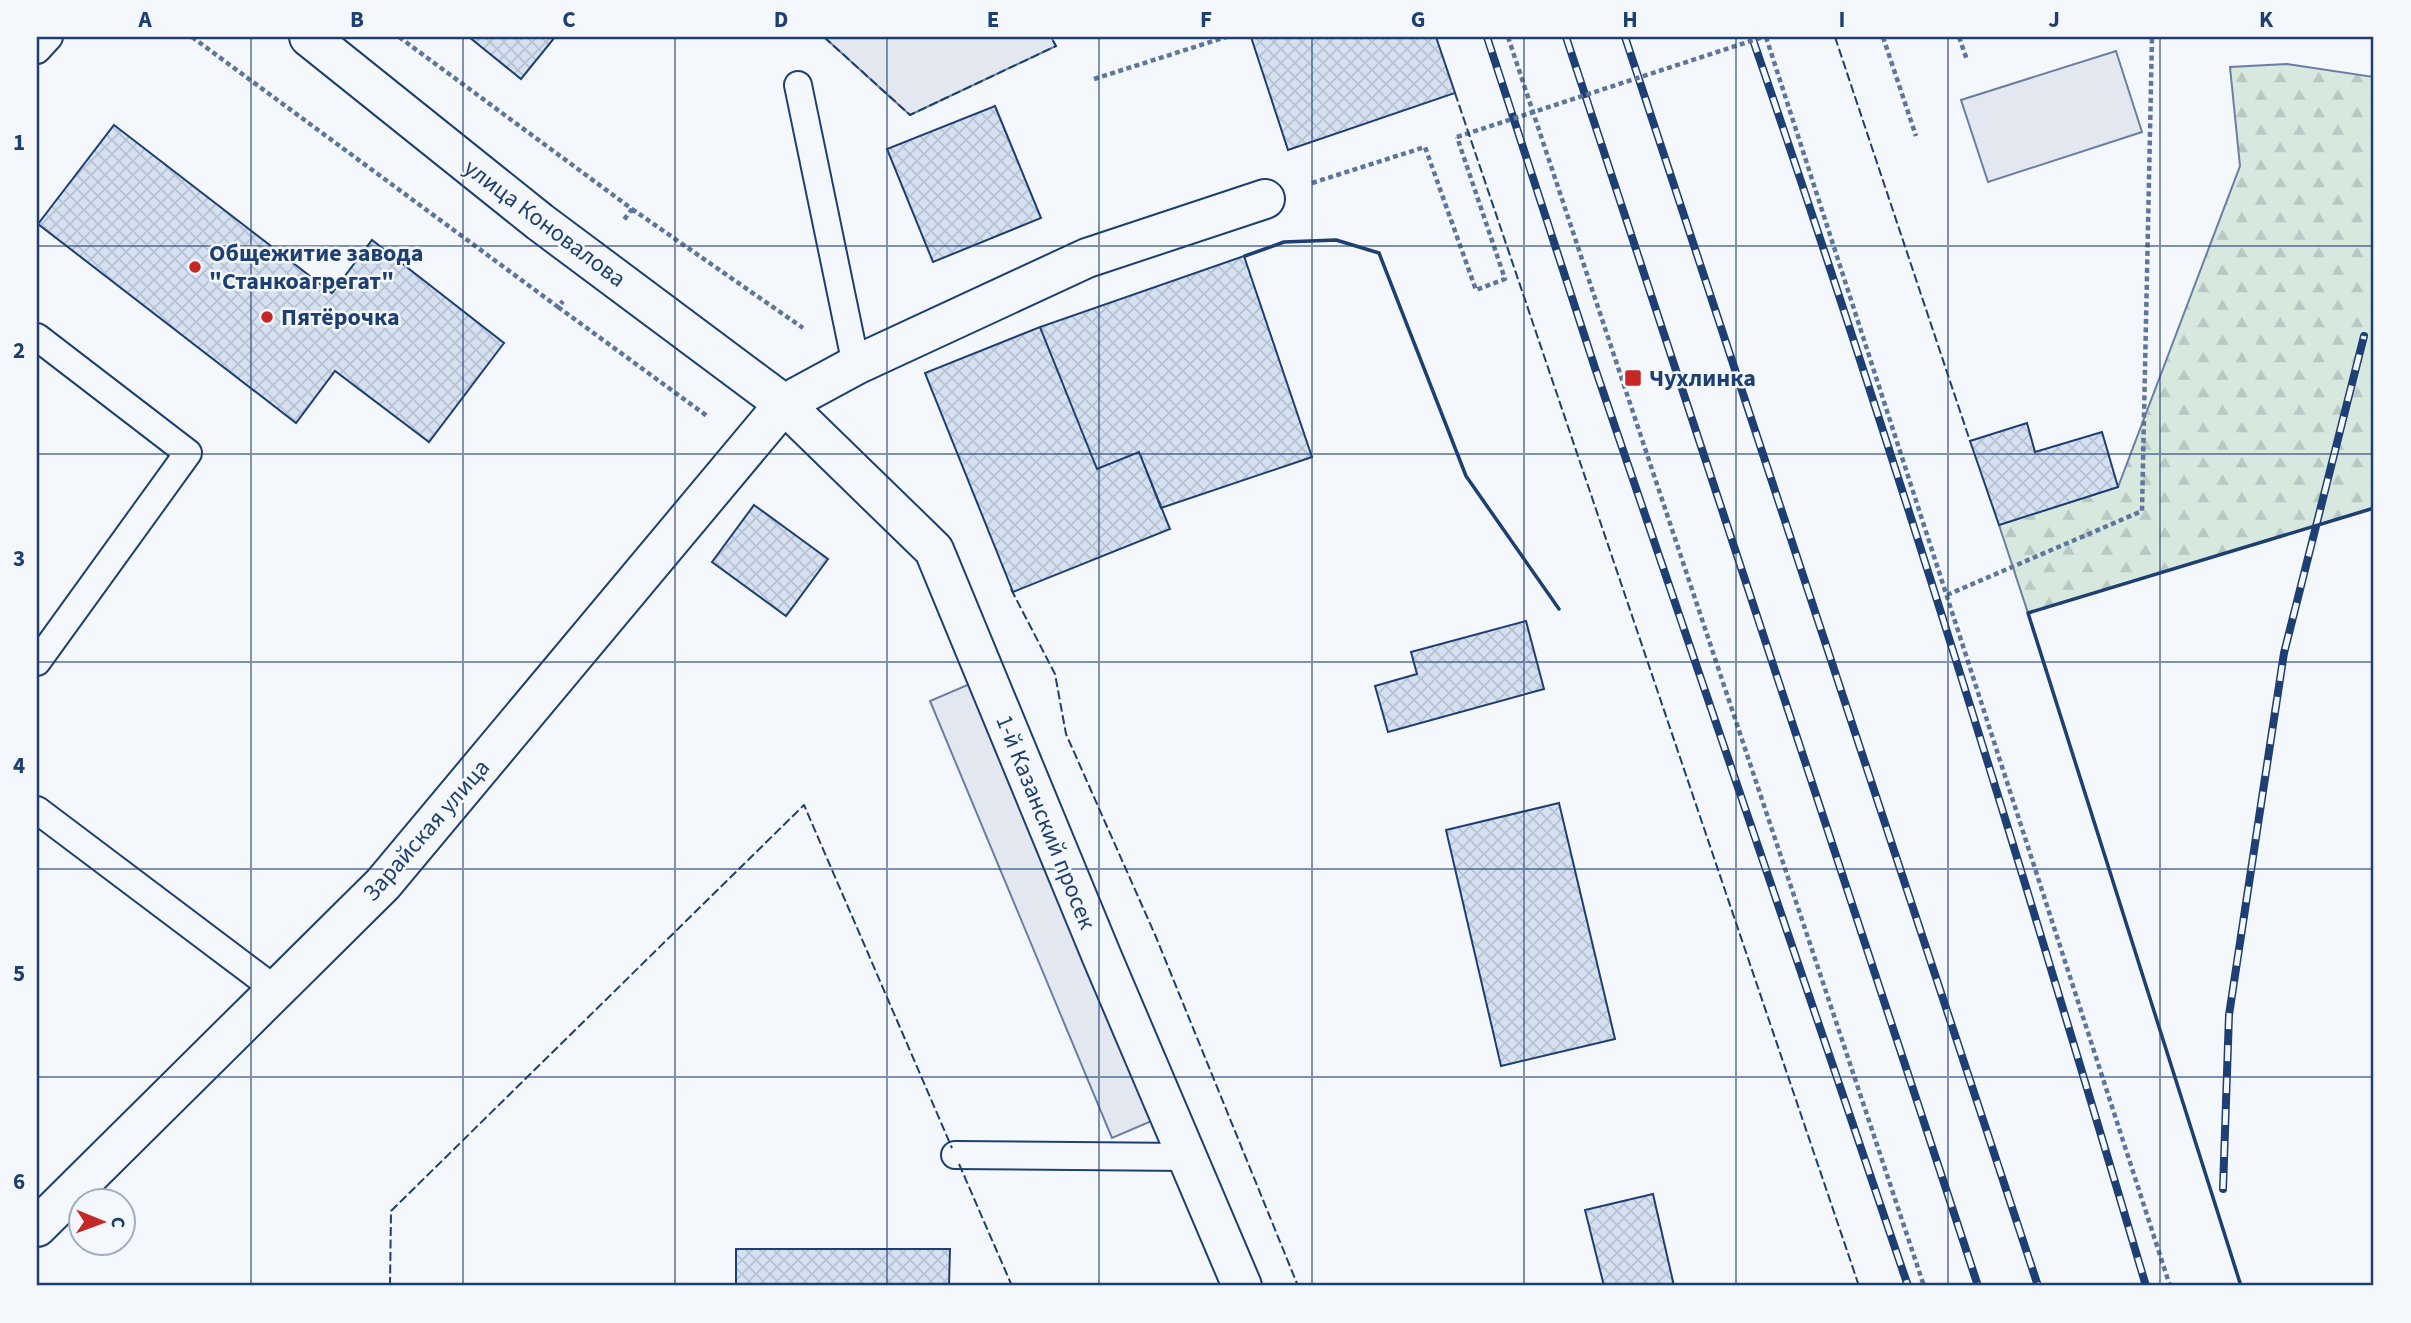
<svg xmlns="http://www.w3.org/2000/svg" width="2411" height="1323" font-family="'Source Sans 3',sans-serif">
	<defs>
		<pattern id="forest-firs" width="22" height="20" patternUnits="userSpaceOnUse" patternTransform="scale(1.75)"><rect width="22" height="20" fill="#d7e8df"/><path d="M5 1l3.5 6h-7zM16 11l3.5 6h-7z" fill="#b8c8c3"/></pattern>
		<pattern id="building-cross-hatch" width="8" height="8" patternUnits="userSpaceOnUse" patternTransform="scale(1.75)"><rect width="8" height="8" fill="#d5e0f0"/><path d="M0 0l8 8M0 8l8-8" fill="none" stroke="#b6c1d1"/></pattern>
	</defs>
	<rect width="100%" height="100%" fill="#f4f7fb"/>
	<path fill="url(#forest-firs)" stroke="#687fa3" stroke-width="2" d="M 2287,64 L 2374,77 L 2374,508 L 2028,613 L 1999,525 L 2118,487 L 2240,166 L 2230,67 Z"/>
	<path fill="#e3e8f0" stroke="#687fa3" stroke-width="2" d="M 824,37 L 1051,37 L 1056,46 L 910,115 Z
		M 2116,51 L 2142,132 L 1988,182 L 1961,100 Z
		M 972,683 L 1154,1120 L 1112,1138 L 930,701 Z"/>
	<path fill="url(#building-cross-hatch)" stroke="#1d3f73" stroke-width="2" d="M 469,37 L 555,37 L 521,79 Z
		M 1251,37 L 1436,37 L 1455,93 L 1288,150 Z
		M 995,106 L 1041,218 L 933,262 L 887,149 Z
		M 114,125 L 332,293 L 372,240 L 504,343 L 429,442 L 335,371 L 296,423 L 38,224 Z
		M 1244,256 L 1312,457 L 1161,508 L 1139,452 L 1097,469 L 1040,327 Z
		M 1040,327 L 1097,469 L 1139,452 L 1170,529 L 1013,592 L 925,373 Z
		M 2027,423 L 2035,452 L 2102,432 L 2118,487 L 1999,525 L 1970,441 Z
		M 754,505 L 828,559 L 786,616 L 712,562 Z
		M 1526,621 L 1544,689 L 1388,732 L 1375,686 L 1417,674 L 1411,652 Z
		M 1559,803 L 1615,1039 L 1501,1066 L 1446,830 Z
		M 1653,1194 L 1674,1286 L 1604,1286 L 1585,1210 Z
		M 736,1249 L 950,1249 L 949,1286 L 736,1286 Z"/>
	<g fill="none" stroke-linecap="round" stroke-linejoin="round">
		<defs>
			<path id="lane" d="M 37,50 L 49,37
				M 798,85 L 856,365
				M 37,337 L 188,453 L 37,662
				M 37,810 L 276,990
				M 955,1155 L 1187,1157"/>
			<path id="street" d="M 309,37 L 540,222 L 784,404 L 934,550 L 1102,957 L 1242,1286
				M 37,1227 L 383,884 L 784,404 L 856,365 L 1087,258 L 1265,199"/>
		</defs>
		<use href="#lane" stroke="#1d3f73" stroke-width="30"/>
		<use href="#street" stroke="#1d3f73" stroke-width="42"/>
		<path stroke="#5e769c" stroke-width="4.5" stroke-dasharray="5 3.5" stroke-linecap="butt" d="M 192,37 L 558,307 L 563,301
			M 399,37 L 632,209 L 623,221
			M 1508,37 L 1924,1286
			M 1766,37 L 2170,1286
			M 1883,37 L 1916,136
			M 1959,37 L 1967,60
			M 1094,79 L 1226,37
			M 1312,183 L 1425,147 L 1476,290 L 1505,279 L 1457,137
			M 632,209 L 803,328
			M 558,307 L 707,416
			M 1947,595 L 2142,511 L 2152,37"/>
		<use href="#lane" stroke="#f4f7fb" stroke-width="26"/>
		<use href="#street" stroke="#f4f7fb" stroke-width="38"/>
		<defs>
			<path id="rail" d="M 1487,37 L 1595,368 L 1908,1286
				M 1566,37 L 1978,1286
				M 1625,37 L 2038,1286
				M 1752,37 C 1894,450 2022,868 2146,1286
				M 2223,1189 L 2229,1015 L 2284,653 L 2364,336"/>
		</defs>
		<use href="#rail" stroke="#1d3f73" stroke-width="8"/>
		<use href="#rail" stroke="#f4f7fb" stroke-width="5" stroke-dasharray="16" stroke-linecap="butt"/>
		<path stroke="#5e769c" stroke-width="4.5" stroke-dasharray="5 3.5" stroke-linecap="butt" d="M 1457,137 L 1763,37"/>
		<path stroke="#1d3f73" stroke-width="2" stroke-dasharray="9 3.5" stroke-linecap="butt" d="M 824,37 L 910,115 L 1056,46 L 1051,37
			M 1835,37 L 1970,441
			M 1455,93 L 1859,1286
			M 1011,589 L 1055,674 L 1066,734 L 1156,937 L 1298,1286
			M 959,1164 L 1012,1286
			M 390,1286 L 391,1211 L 804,805 L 952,1148"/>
		<path stroke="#1d3f73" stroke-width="3.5" d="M 1245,256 L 1284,242 L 1336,240 L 1379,253 L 1466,476 L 1559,609
			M 2241,1286 L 2028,613 L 2374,508"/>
	</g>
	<path fill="none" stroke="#1d3f73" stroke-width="2" stroke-opacity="0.55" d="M 251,37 L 251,1286M 463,37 L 463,1286M 675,37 L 675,1286M 887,37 L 887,1286M 1099,37 L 1099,1286M 1312,37 L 1312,1286M 1524,37 L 1524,1286M 1736,37 L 1736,1286M 1948,37 L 1948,1286M 2160,37 L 2160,1286M 37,246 L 2374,246M 37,454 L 2374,454M 37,662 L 2374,662M 37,869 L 2374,869M 37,1077 L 2374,1077"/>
	<g fill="#c62828" stroke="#f4f7fb" stroke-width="2.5">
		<circle cx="195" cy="267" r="7"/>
		<circle cx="267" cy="317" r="7"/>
		<rect x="1624" y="369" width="18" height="18" rx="3.5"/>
	</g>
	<g text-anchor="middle" stroke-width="5" stroke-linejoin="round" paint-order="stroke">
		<g font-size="24" fill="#1d3f73" stroke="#f4f7fb">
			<text transform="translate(545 223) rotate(37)" y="8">улица Коновалова</text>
			<text transform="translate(1046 822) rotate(68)" y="8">1-й Казанский просек</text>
			<text transform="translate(426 830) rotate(-49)" y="8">Зарайская улица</text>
		</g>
		<g font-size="24" font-weight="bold" fill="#1d3f73" stroke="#f4f7fb" text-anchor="start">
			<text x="209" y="261">Общежитие завода<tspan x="209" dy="28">"Станкоагрегат"</tspan></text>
			<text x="281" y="325">Пятёрочка</text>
			<text x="1649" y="386">Чухлинка</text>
		</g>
	</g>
	<rect width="2411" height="1323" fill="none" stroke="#f4f7fb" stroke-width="77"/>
	<g transform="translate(102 1222) rotate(91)"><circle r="33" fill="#f4f7fb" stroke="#9eadc5" stroke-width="2"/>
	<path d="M0-5L12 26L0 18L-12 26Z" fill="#c62828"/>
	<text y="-10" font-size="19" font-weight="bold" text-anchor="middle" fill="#1d3f73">С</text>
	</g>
	<rect x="38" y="38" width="2334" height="1246" fill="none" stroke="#1d3f73" stroke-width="2.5"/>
	<g font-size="23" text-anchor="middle" font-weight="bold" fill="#1d3f73">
		<text x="145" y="27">A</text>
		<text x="357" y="27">B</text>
		<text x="569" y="27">C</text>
		<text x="781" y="27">D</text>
		<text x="993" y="27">E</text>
		<text x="1206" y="27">F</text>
		<text x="1418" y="27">G</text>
		<text x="1630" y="27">H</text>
		<text x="1842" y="27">I</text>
		<text x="2054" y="27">J</text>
		<text x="2266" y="27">K</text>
		<text x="19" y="150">1</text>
		<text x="19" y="358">2</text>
		<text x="19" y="566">3</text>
		<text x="19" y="773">4</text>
		<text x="19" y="981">5</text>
		<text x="19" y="1189">6</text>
	</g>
</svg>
